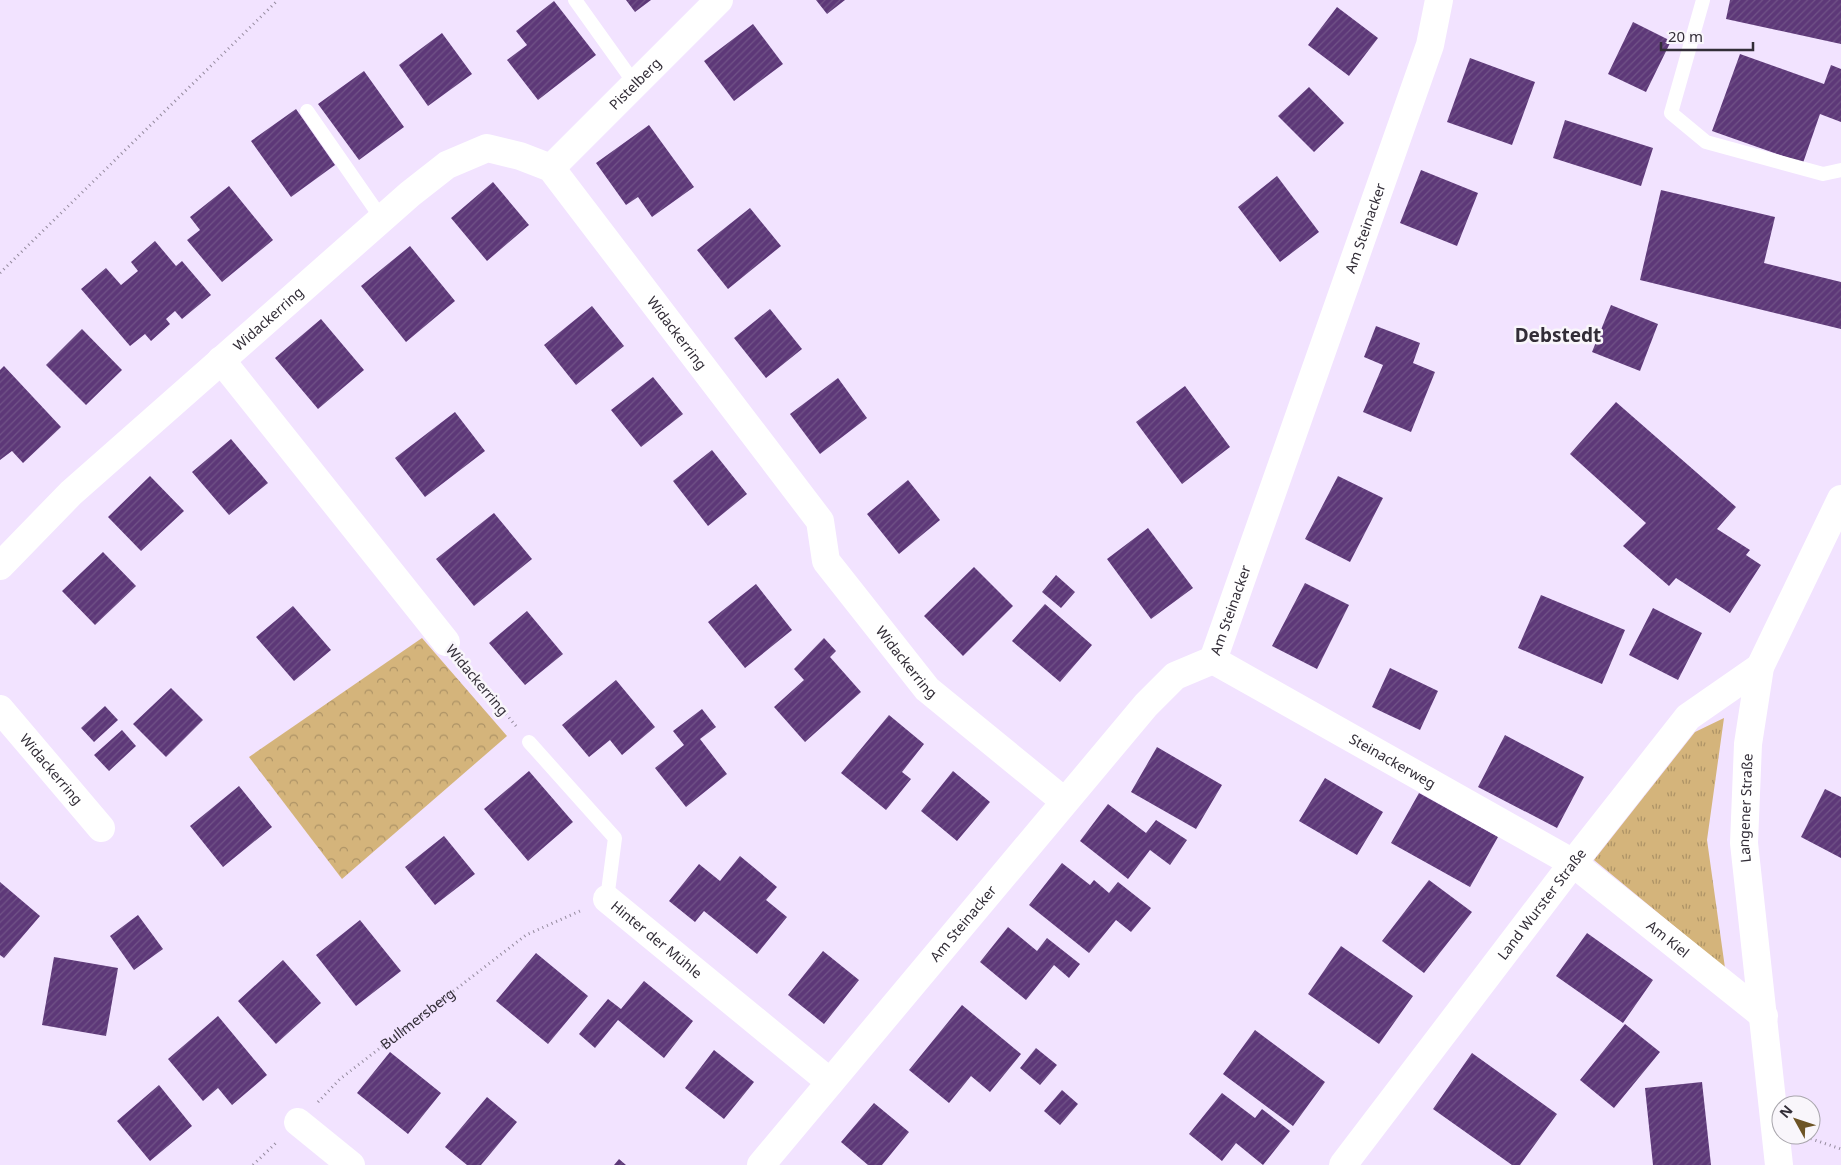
<svg xmlns="http://www.w3.org/2000/svg" width="1841" height="1165" font-family="'Noto Sans',sans-serif">
	<defs>
		<pattern id="grass-tufts" width="24" height="20" patternUnits="userSpaceOnUse" patternTransform="scale(1.25)"><rect width="24" height="20" fill="#d4b47b"/><path d="M3 7l-1-3M5 7V3M7 7l1-3M15 17l-1-3M17 17v-4M19 17l1-3" fill="none" stroke="#ad9366"/></pattern>
		<pattern id="park-crowns" width="20" height="18" patternUnits="userSpaceOnUse" patternTransform="scale(1.25)"><rect width="20" height="18" fill="#d4b47b"/><path d="M2 6a3 3 0 1 1 6 0M12 15a3 3 0 1 1 6 0" fill="none" stroke="#ad9366"/></pattern>
		<pattern id="building-hatch" width="6" height="6" patternUnits="userSpaceOnUse" patternTransform="scale(1.25)"><rect width="6" height="6" fill="#5d3878"/><path d="M-1 1l2-2M0 6l6-6M5 7l2-2" fill="none" stroke="#715387"/></pattern>
	</defs>
	<rect width="100%" height="100%" fill="#f2e3ff"/>
	<path fill="url(#grass-tufts)" d="M 1724,718 L 1707,840 L 1725,968 L 1594,860 L 1695,732 Z"/>
	<path fill="url(#park-crowns)" d="M 422,638 L 507,736 L 342,879 L 249,757 Z"/>
	<path fill="url(#building-hatch)" d="M 626,0 L 651,0 L 635,12 Z
		M 816,0 L 845,0 L 827,14 Z
		M 1730,0 L 1841,0 L 1841,44 L 1726,19 Z
		M 554,1 L 596,55 L 538,100 L 507,60 L 527,45 L 516,31 Z
		M 1337,7 L 1378,38 L 1349,76 L 1308,45 Z
		M 1633,22 L 1671,41 L 1646,92 L 1608,74 Z
		M 753,24 L 783,64 L 734,101 L 704,61 Z
		M 442,33 L 472,74 L 428,106 L 399,65 Z
		M 1740,54 L 1824,84 L 1831,65 L 1841,69 L 1841,122 L 1820,114 L 1803,163 L 1712,131 Z
		M 1470,58 L 1535,82 L 1512,145 L 1447,122 Z
		M 364,71 L 404,127 L 359,160 L 318,104 Z
		M 1309,87 L 1344,123 L 1314,152 L 1278,116 Z
		M 296,109 L 335,165 L 291,197 L 251,141 Z
		M 1565,120 L 1653,148 L 1641,186 L 1553,158 Z
		M 649,125 L 694,187 L 652,217 L 638,197 L 626,205 L 596,163 Z
		M 1421,170 L 1478,193 L 1457,246 L 1400,223 Z
		M 1277,176 L 1319,232 L 1280,262 L 1238,207 Z
		M 493,182 L 529,225 L 487,261 L 451,218 Z
		M 229,186 L 273,240 L 222,282 L 187,240 L 200,230 L 190,217 Z
		M 1661,190 L 1775,217 L 1764,263 L 1841,282 L 1841,329 L 1640,280 Z
		M 750,208 L 781,246 L 728,289 L 697,250 Z
		M 155,241 L 176,266 L 182,261 L 211,295 L 182,319 L 175,311 L 166,319 L 170,324 L 151,341 L 145,334 L 130,346 L 81,289 L 106,268 L 121,285 L 138,271 L 131,262 Z
		M 410,246 L 455,301 L 406,342 L 361,286 Z
		M 1611,305 L 1658,324 L 1640,371 L 1592,352 Z
		M 592,306 L 624,346 L 576,385 L 544,345 Z
		M 770,309 L 802,349 L 766,378 L 734,338 Z
		M 321,319 L 364,370 L 318,409 L 275,358 Z
		M 1376,326 L 1420,343 L 1413,363 L 1435,372 L 1411,432 L 1363,412 L 1383,365 L 1364,357 Z
		M 82,329 L 122,370 L 86,405 L 46,365 Z
		M 4,366 L 61,427 L 23,463 L 12,451 L 0,460 L 0,370 Z
		M 653,377 L 683,414 L 641,447 L 611,410 Z
		M 838,378 L 867,418 L 820,454 L 790,414 Z
		M 1185,386 L 1230,447 L 1182,484 L 1136,422 Z
		M 1616,402 L 1736,507 L 1717,529 L 1750,550 L 1746,555 L 1761,565 L 1730,613 L 1676,578 L 1669,586 L 1623,546 L 1646,523 L 1570,454 Z
		M 455,412 L 485,451 L 425,497 L 395,458 Z
		M 231,439 L 268,483 L 229,515 L 192,472 Z
		M 712,450 L 747,494 L 708,526 L 673,481 Z
		M 150,476 L 184,511 L 141,551 L 108,517 Z
		M 1338,476 L 1383,498 L 1350,562 L 1305,539 Z
		M 908,480 L 940,520 L 899,554 L 867,514 Z
		M 494,513 L 532,559 L 474,606 L 436,559 Z
		M 1148,528 L 1193,588 L 1151,619 L 1107,559 Z
		M 103,552 L 136,586 L 95,625 L 62,591 Z
		M 974,567 L 1013,606 L 963,656 L 924,616 Z
		M 1056,575 L 1075,592 L 1061,608 L 1042,592 Z
		M 1305,583 L 1349,605 L 1317,669 L 1272,646 Z
		M 756,584 L 792,630 L 745,668 L 708,622 Z
		M 1541,595 L 1625,630 L 1602,684 L 1518,648 Z
		M 1045,604 L 1092,645 L 1060,682 L 1012,641 Z
		M 293,606 L 331,650 L 294,681 L 256,637 Z
		M 1653,608 L 1702,633 L 1678,680 L 1629,655 Z
		M 527,611 L 563,654 L 525,685 L 489,643 Z
		M 824,638 L 836,651 L 830,657 L 861,692 L 805,742 L 774,707 L 804,680 L 794,669 Z
		M 1390,668 L 1438,691 L 1420,730 L 1372,707 Z
		M 616,680 L 655,727 L 622,755 L 610,740 L 589,757 L 562,725 Z
		M 171,688 L 203,720 L 166,757 L 133,724 Z
		M 105,706 L 118,720 L 94,742 L 81,728 Z
		M 702,709 L 716,727 L 700,739 L 727,774 L 686,807 L 655,768 L 684,745 L 673,731 Z
		M 889,715 L 924,744 L 902,772 L 911,779 L 886,810 L 841,773 Z
		M 122,730 L 136,746 L 109,771 L 94,755 Z
		M 1505,735 L 1584,777 L 1557,828 L 1478,787 Z
		M 1157,747 L 1222,785 L 1196,829 L 1131,792 Z
		M 529,771 L 573,822 L 528,861 L 484,809 Z
		M 953,771 L 990,802 L 957,841 L 921,811 Z
		M 1325,778 L 1383,812 L 1357,855 L 1299,821 Z
		M 239,786 L 272,827 L 223,867 L 190,826 Z
		M 1825,789 L 1841,797 L 1841,858 L 1801,837 Z
		M 1419,793 L 1498,837 L 1470,887 L 1391,843 Z
		M 1108,804 L 1146,833 L 1156,820 L 1187,840 L 1170,865 L 1150,850 L 1128,879 L 1080,841 Z
		M 444,836 L 475,874 L 435,905 L 405,867 Z
		M 740,856 L 777,887 L 766,900 L 787,917 L 757,954 L 704,911 L 695,922 L 669,901 L 699,864 L 720,881 Z
		M 1062,863 L 1090,885 L 1094,880 L 1109,893 L 1118,882 L 1151,908 L 1131,932 L 1116,920 L 1089,953 L 1029,905 Z
		M 1429,880 L 1472,912 L 1424,973 L 1382,941 Z
		M 0,882 L 40,916 L 4,958 L 0,955 Z
		M 138,915 L 163,949 L 134,970 L 110,936 Z
		M 360,920 L 401,971 L 356,1006 L 316,955 Z
		M 1008,927 L 1037,951 L 1047,938 L 1080,964 L 1069,978 L 1054,965 L 1026,1000 L 980,962 Z
		M 1587,933 L 1653,980 L 1623,1023 L 1556,976 Z
		M 1341,946 L 1413,996 L 1379,1044 L 1308,994 Z
		M 823,951 L 859,980 L 824,1024 L 788,995 Z
		M 536,953 L 588,996 L 548,1044 L 496,1001 Z
		M 54,957 L 118,968 L 106,1036 L 42,1025 Z
		M 283,960 L 321,1003 L 276,1044 L 238,1001 Z
		M 644,981 L 693,1021 L 664,1058 L 618,1020 L 595,1048 L 579,1034 L 608,999 L 621,1009 Z
		M 962,1005 L 1021,1054 L 990,1092 L 971,1076 L 949,1103 L 909,1070 Z
		M 218,1016 L 267,1075 L 232,1105 L 218,1088 L 203,1101 L 168,1059 Z
		M 1625,1024 L 1660,1052 L 1614,1108 L 1580,1080 Z
		M 1255,1030 L 1325,1082 L 1293,1126 L 1223,1074 Z
		M 1036,1048 L 1057,1065 L 1040,1085 L 1020,1068 Z
		M 714,1050 L 754,1082 L 724,1119 L 685,1088 Z
		M 390,1052 L 441,1093 L 408,1134 L 357,1093 Z
		M 1472,1053 L 1557,1114 L 1520,1165 L 1512,1165 L 1433,1109 Z
		M 1702,1082 L 1711,1165 L 1653,1165 L 1645,1088 Z
		M 159,1085 L 192,1126 L 150,1161 L 117,1121 Z
		M 1062,1090 L 1078,1104 L 1060,1125 L 1044,1111 Z
		M 1222,1093 L 1255,1118 L 1262,1109 L 1290,1131 L 1263,1165 L 1236,1143 L 1222,1161 L 1189,1134 Z
		M 487,1097 L 517,1122 L 481,1165 L 467,1165 L 445,1147 Z
		M 874,1103 L 909,1132 L 882,1165 L 868,1165 L 841,1142 Z
		M 619,1159 L 626,1165 L 614,1165 Z"/>
	<g fill="none" stroke-linecap="round" stroke-linejoin="round">
		<g stroke="#958b9e" stroke-width="3" stroke-dasharray="1 4" stroke-linecap="butt">
			<path d="M 0,273 L 278,0"/>
			<path d="M 464,664 L 516,726"/>
			<path id="s1" d="M 318,1102 L 340,1079 L 526,935 L 580,911"/>
			<path d="M 1806,1137 L 1841,1149"/>
			<path d="M 253,1165 L 278,1141"/>
		</g>
		<path stroke="#fff" stroke-width="14" d="M 575,0 L 635,84
			M 1703,0 L 1671,113 L 1706,142 L 1823,174 L 1841,170
			M 307,111 L 382,219
			M 529,742 L 615,838 L 607,899"/>
		<g stroke="#fff" stroke-width="28">
			<path id="s2" d="M 551,168 L 719,0"/>
			<path d="M 221,360 L 446,642"/>
			<path id="s3" d="M 0,566 L 71,493 L 410,194 L 447,165 L 487,148 L 520,156 L 551,168 L 820,521 L 826,561 L 927,689 L 1064,801"/>
			<path id="s4" d="M 1213,660 L 1573,863 L 1764,1016"/>
			<path id="s5" d="M 0,709 L 101,828"/>
			<path id="s6" d="M 607,899 L 830,1082"/>
			<path d="M 298,1122 L 351,1165"/>
			<path id="s7" d="M 761,1165 L 1146,705 L 1175,676 L 1213,660 L 1430,45 L 1439,0"/>
			<path id="s8" d="M 1343,1165 L 1573,863 L 1688,717 L 1760,667"/>
		</g>
		<path stroke="#fff" stroke-width="28" id="s9" d="M 1779,1165 L 1744,843 L 1748,744 L 1760,667 L 1841,499"/>
	</g>
	<g text-anchor="middle" stroke-width="5" stroke-linejoin="round" paint-order="stroke">
		<g font-size="14" fill="#322d37" stroke="#f9f6fb">
			<text dy="5" stroke="none"><textPath href="#s2" startOffset="119">Pistelberg</textPath></text>
			<text dy="5" stroke="none"><textPath href="#s7" startOffset="1140">Am Steinacker</textPath></text>
			<text dy="5" stroke="none"><textPath href="#s3" startOffset="365">Widackerring</textPath></text>
			<text dy="5" stroke="none"><textPath href="#s3" startOffset="919">Widackerring</textPath></text>
			<text dy="5" stroke="none"><textPath href="#s7" startOffset="735">Am Steinacker</textPath></text>
			<text dy="5" stroke="none"><textPath href="#s3" startOffset="1325">Widackerring</textPath></text>
			<text transform="translate(477 680) rotate(50)" y="5">Widackerring</text>
			<text dy="5" stroke="none"><textPath href="#s4" startOffset="206">Steinackerweg</textPath></text>
			<text dy="5" stroke="none"><textPath href="#s5" startOffset="79">Widackerring</textPath></text>
			<text dy="5" stroke="none"><textPath href="#s9" startOffset="359">Langener Straße</textPath></text>
			<text dy="5" stroke="none"><textPath href="#s8" startOffset="328">Land Wurster Straße</textPath></text>
			<text dy="5" stroke="none"><textPath href="#s7" startOffset="315">Am Steinacker</textPath></text>
			<text dy="5" stroke="none"><textPath href="#s6" startOffset="64">Hinter der Mühle</textPath></text>
			<text dy="5" stroke="none"><textPath href="#s4" startOffset="535">Am Kiel</textPath></text>
			<text dy="5" stroke="none"><textPath href="#s1" startOffset="130">Bullmersberg</textPath></text>
		</g>
		<g font-size="19" font-weight="bold" fill="#322d37" stroke="#f9f6fb">
			<text x="1558" y="342">Debstedt</text>
		</g>
	</g>
	<g transform="translate(1796 1120) rotate(310)"><circle r="24" fill="#f9f6fb" stroke="#a9a6ad"/>
	<path d="M0-4L9 19L0 12L-9 19Z" fill="#6d5425"/>
	<text y="-8" font-size="14" font-weight="bold" text-anchor="middle" fill="#322d37">N</text>
	</g>
	<path d="M1661 42v8h92v-8" fill="none" stroke="#322d37" stroke-width="2.5"/>
	<text x="1668" y="42" font-size="15" fill="#322d37" stroke="#f9f6fb" stroke-width="4" paint-order="stroke">20 m</text>
</svg>
